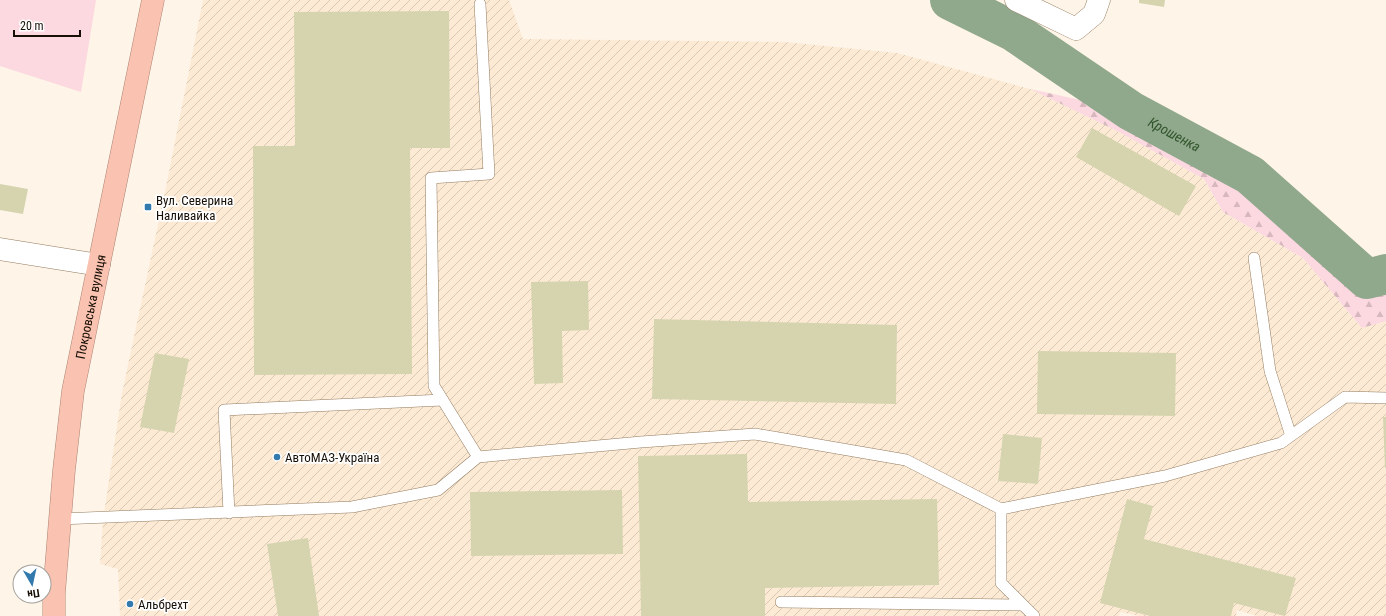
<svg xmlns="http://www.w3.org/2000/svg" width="1386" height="616" font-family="'Roboto Condensed',sans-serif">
	<defs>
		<pattern id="industrial-furrows" width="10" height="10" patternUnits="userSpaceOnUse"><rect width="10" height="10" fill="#fdead4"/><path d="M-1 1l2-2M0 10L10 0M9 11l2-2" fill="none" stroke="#d8c8b4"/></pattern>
		<pattern id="grass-tufts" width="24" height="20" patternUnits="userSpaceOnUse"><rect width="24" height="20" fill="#fcd8e0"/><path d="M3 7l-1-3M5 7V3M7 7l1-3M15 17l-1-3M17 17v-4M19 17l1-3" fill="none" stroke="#d7b8bf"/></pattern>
		<pattern id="forest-firs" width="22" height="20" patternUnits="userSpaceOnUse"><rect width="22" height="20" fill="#fcd8e0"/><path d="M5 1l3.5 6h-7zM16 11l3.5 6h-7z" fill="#d7b8bf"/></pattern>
	</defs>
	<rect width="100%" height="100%" fill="#fef4e7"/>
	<path fill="url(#industrial-furrows)" d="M 203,0 L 509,0 L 523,39 L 785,42 L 897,53 L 1030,89 L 1117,131 L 1204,179 L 1223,212 L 1303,258 L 1362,328 L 1386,321 L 1386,616 L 1257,616 L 1237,610 L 1236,616 L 1139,616 L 1120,612 L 1119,616 L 120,616 L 118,569 L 100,564 L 103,520 L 122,393 L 166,187 Z"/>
	<path fill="url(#grass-tufts)" d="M 1386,262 L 1386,274 L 1367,279 Z"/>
	<path fill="url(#forest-firs)" d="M 1030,89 L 1131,111 L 1250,175 L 1367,279 L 1386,274 L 1386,321 L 1362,328 L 1303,258 L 1223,212 L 1204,179 L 1117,131 Z"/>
	<path fill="#fcd8e0" d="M 0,0 L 96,0 L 81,92 L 0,66 Z"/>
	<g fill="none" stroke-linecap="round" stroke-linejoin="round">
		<path stroke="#90a88c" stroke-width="40" id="s1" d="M 950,0 L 1013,31 L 1131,111 L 1250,175 L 1367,279 L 1386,274"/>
	</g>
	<path fill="#d5d4af" d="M 1139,0 L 1165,0 L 1164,7 L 1139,3 Z
		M 449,11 L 450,148 L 410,148 L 412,374 L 254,375 L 253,146 L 295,146 L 294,12 Z
		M 1092,128 L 1196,186 L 1179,216 L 1076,157 Z
		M 0,184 L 28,189 L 23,214 L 0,210 Z
		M 588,281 L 589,330 L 562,331 L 563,383 L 534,384 L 531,282 Z
		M 654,319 L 897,325 L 896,404 L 652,399 Z
		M 1038,351 L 1176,353 L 1175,416 L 1037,414 Z
		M 155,353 L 189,359 L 174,433 L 140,427 Z
		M 1383,417 L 1386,417 L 1386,468 L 1385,468 Z
		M 1003,434 L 1042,438 L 1038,484 L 998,481 Z
		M 747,454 L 748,502 L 937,499 L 939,585 L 765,588 L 765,616 L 641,616 L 638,456 Z
		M 622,490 L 623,554 L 471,556 L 470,492 Z
		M 1127,499 L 1153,506 L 1144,539 L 1296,578 L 1285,616 L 1234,603 L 1231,616 L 1150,616 L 1100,603 Z
		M 308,538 L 319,616 L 278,616 L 267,544 Z"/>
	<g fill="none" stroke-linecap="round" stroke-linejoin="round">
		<defs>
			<path id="lane" d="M 1254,258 L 1270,371 L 1291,436
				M 478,457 L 434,386 L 431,178 L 489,174 L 480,4
				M 1001,509 L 1001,583 L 1034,616
				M 229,513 L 224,410 L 443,400
				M 60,519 L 352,507 L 438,490 L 478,457 L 641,442 L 755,434 L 906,460 L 1001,509 L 1165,476 L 1281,443 L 1345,397 L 1386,398
				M 781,602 L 1023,605"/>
			<path id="street" d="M 1016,0 L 1076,29 L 1094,14 L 1099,0
				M 0,249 L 99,265"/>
			<g id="highway">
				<path id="s2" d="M 54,616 L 54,593 L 64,470 L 73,391 L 153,0"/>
			</g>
		</defs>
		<use href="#lane" stroke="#937c60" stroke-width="12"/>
		<use href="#street" stroke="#937c60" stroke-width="23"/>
		<use href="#highway" stroke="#ab8374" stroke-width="23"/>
		<use href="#lane" stroke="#fff" stroke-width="11"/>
		<use href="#street" stroke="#fff" stroke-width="22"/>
		<use href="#highway" stroke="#fac2b0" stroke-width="22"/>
	</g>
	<g fill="#3279ae" stroke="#fff" stroke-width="1.5">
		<rect x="144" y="203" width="8" height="8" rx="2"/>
		<circle cx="277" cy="457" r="4"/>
		<circle cx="130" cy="604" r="4"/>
	</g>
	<g text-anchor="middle" stroke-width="3.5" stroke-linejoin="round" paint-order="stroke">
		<g font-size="13" fill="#170e05" stroke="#fff" text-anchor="start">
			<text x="156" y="205">Вул. Северина<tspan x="156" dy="15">Наливайка</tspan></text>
			<text x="285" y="462">АвтоМАЗ-Україна</text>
			<text x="138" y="609">Альбрехт</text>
		</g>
		<g font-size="13" fill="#170e05" stroke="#fff">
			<text dy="5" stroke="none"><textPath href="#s2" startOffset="312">Покровська вулиця</textPath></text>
		</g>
		<g font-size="14" font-style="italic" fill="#31552b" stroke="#fff">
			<text dy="5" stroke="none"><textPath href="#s1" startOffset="262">Крошенка</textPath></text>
		</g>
	</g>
	<g transform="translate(32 584) rotate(171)"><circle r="19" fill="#ffffff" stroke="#a29f9b"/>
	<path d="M0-3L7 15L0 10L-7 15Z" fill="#3279ae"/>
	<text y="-6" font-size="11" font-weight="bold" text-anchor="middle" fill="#170e05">Пн</text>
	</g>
	<path d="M14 30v6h66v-6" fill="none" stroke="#170e05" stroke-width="2"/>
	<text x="20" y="30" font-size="12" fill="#170e05" stroke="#ffffff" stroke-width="3" paint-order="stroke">20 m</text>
</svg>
